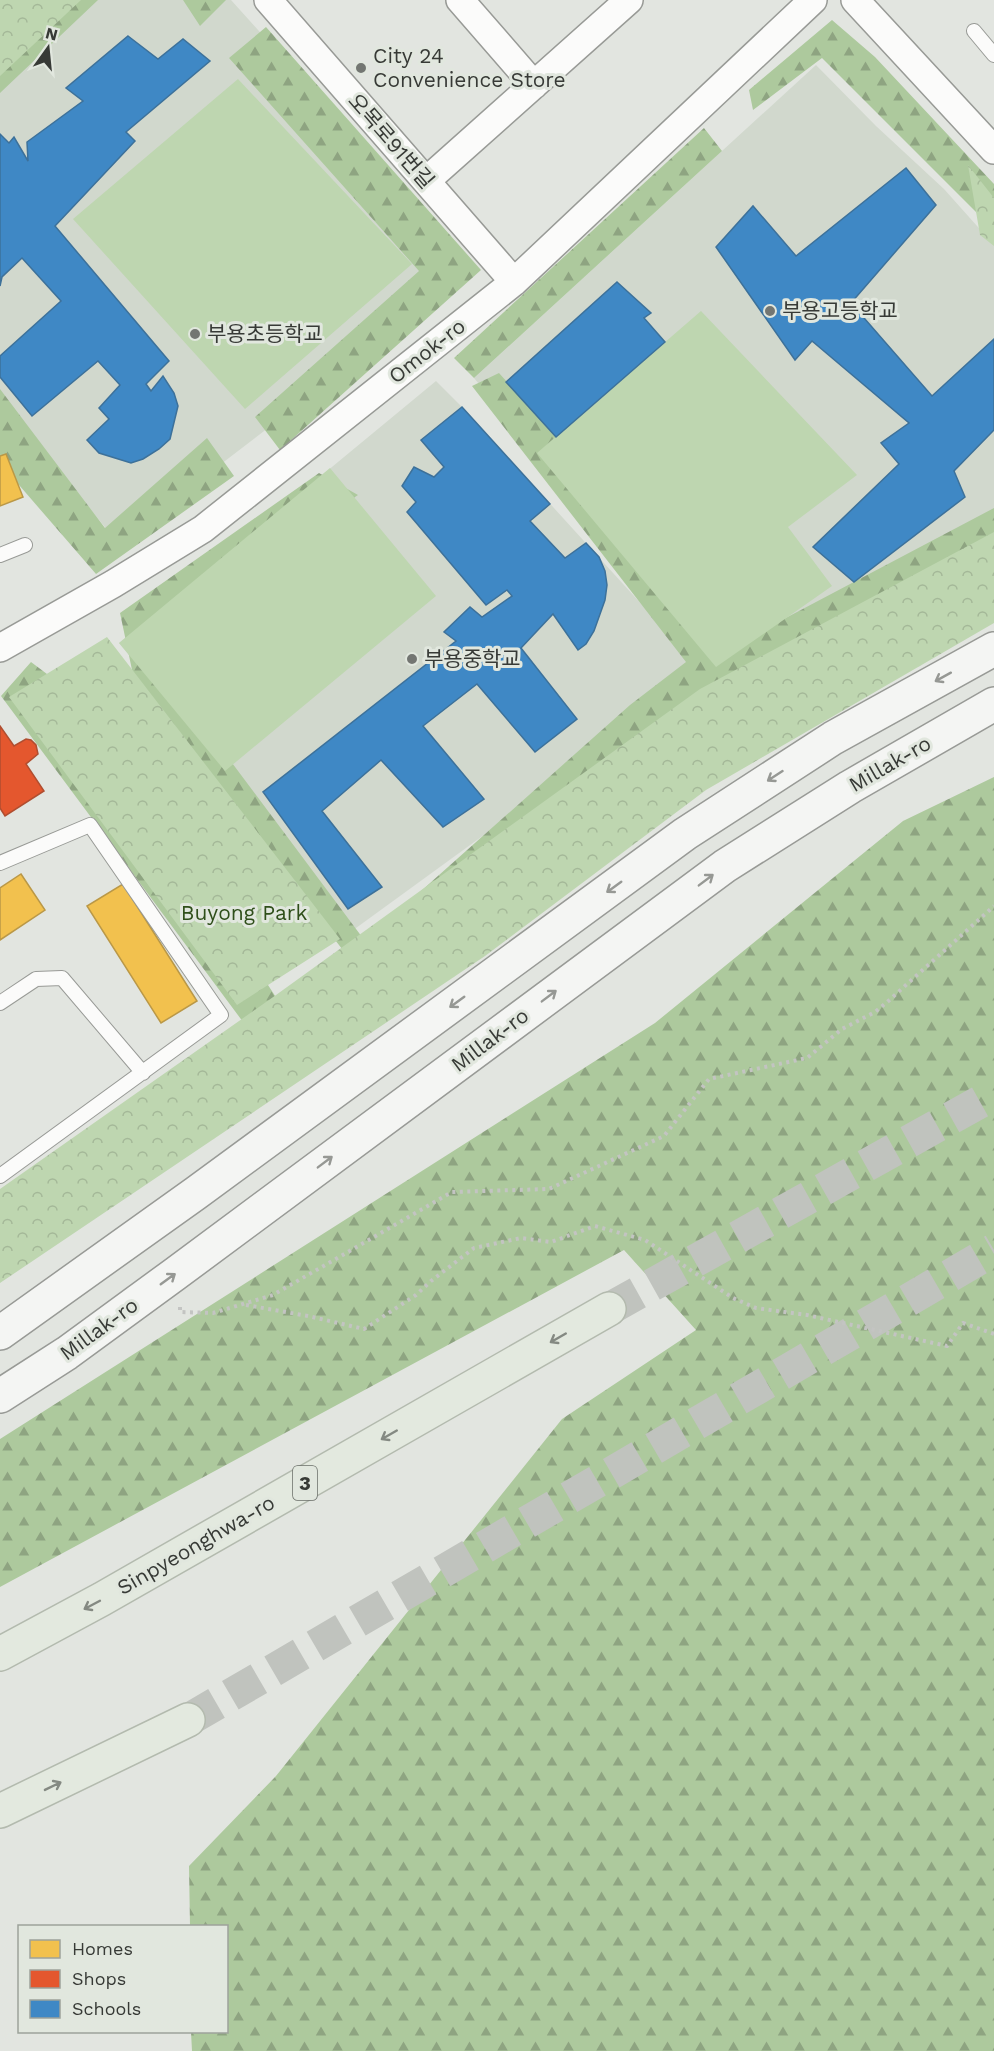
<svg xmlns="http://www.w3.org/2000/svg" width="994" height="2051" font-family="'Work Sans','Noto Sans KR',sans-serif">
	<defs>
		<pattern id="forest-firs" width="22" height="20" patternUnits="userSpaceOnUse" patternTransform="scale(1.5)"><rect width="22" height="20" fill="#adc99d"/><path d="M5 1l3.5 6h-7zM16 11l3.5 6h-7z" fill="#8ea481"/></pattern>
		<pattern id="park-crowns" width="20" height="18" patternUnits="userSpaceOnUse" patternTransform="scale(1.5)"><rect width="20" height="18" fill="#bed6b0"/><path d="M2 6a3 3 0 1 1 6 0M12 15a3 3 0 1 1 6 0" fill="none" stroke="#a4b898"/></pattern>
	</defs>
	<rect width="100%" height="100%" fill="#e2e5e0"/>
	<path fill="#d1d8cd" d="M 81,0 L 231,0 L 474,270 L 118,543 L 0,399 L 0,76 Z
		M 816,65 L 876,126 L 944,189 L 994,245 L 994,519 L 716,667 L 474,378 Z
		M 436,381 L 462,407 L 705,674 L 345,936 L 225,771 L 119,643 Z"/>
	<path fill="url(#forest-firs)" d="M 3,0 L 98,0 L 0,93 L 0,3 Z
		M 183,0 L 226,0 L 200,26 Z
		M 832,20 L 875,57 L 994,184 L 994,232 L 992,228 L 822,58 L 753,110 L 749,90 Z
		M 266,27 L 481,270 L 280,450 L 255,417 L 419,271 L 229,58 Z
		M 704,128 L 722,151 L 474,378 L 454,358 Z
		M 499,373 L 740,642 L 994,508 L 994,589 L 249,1030 L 1,696 L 31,662 L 83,701 L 281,1005 L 346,954 L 135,684 L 120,613 L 319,473 L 358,495 L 141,641 L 365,941 L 630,705 L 686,662 L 472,386 Z
		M 0,389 L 105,528 L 207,438 L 234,476 L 96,574 L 0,463 Z
		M 994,777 L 994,2051 L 192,2051 L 191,2032 L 226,2032 L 226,1926 L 190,1926 L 189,1866 L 276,1776 L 562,1419 L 696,1330 L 624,1250 L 0,1587 L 0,1439 L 655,1023 L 903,821 Z"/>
	<path fill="url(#park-crowns)" d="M 0,0 L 81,0 L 0,76 Z
		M 968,165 L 994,198 L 994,246 L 980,235 Z
		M 994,532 L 994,623 L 706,790 L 485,956 L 0,1283 L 0,1189 L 276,995 L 700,689 Z
		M 107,637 L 340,939 L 237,1005 L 9,697 Z"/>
	<path fill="#bed6b0" d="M 238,79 L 412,264 L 245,409 L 73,219 Z
		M 701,311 L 857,475 L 788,527 L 832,586 L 716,667 L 537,453 Z
		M 330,468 L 436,596 L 225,771 L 119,643 Z"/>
	<path fill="#f2c14e" stroke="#ba9847" stroke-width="1.5" d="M 6,454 L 23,497 L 0,506 L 0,456 Z
		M 21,874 L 45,910 L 0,940 L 0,888 Z
		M 123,884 L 197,1001 L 161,1023 L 87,906 Z"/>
	<path fill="#e4572e" stroke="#b04e30" stroke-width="1.5" d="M 0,726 L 14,746 L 26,739 L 31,740 L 36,745 L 38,754 L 26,764 L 44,791 L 5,816 L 0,808 Z"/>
	<path fill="#3f88c5" stroke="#3d719a" stroke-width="1.5" d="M 128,36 L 158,59 L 183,39 L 210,61 L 126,132 L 135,141 L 55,226 L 169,361 L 146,384 L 151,391 L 163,376 L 174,393 L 178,406 L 170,439 L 159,449 L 143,459 L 131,463 L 99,453 L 87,440 L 109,419 L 99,408 L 120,385 L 98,361 L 32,416 L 0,377 L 0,356 L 61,301 L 22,258 L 2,277 L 0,286 L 0,134 L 9,143 L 14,137 L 28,161 L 27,142 L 83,101 L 66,88 Z
		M 906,168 L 936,205 L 851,303 L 932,396 L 994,339 L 994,430 L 954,471 L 965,497 L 854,582 L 813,547 L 899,464 L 881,443 L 909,423 L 812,341 L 795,360 L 716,247 L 753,206 L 796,256 Z
		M 617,282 L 651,313 L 644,318 L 665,342 L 556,437 L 506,382 Z
		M 462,407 L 550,504 L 530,521 L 565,558 L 586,543 L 599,557 L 605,571 L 607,585 L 605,600 L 594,631 L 586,644 L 578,650 L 553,614 L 521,648 L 577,719 L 535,752 L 477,684 L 423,726 L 484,799 L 443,827 L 381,760 L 322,811 L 382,887 L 348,909 L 263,792 L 456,641 L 444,632 L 470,607 L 482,617 L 512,596 L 507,590 L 486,605 L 407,512 L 416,502 L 402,486 L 414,467 L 434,477 L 444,467 L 421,440 Z"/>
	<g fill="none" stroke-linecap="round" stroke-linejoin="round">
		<path stroke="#c0c3be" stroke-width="33" stroke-dasharray="33 16" stroke-linecap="butt" d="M 609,1309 L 994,1094
			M 188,1720 L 994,1250"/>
		<defs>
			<path id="lane" d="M 974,31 L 994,55
				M 0,555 L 25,545
				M 0,863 L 90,825 L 221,1015 L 0,1176
				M 0,1003 L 36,979 L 62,978 L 143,1073"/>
			<path id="street" d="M 268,0 L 514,282
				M 460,0 L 534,85
				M 855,0 L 994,150
				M 426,181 L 629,0
				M 0,648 L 113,584 L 203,529 L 514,282 L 813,0"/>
			<path id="secondary" d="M 0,1333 L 196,1193 L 685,834 L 833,738 L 994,649
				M 0,1396 L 67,1353 L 175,1274 L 725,866 L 850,787 L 994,704"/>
			<path id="highway" d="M 0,1654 L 102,1599 L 609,1309
				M 0,1811 L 188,1720"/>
		</defs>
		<use href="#lane" stroke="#989a96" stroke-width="16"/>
		<use href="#street" stroke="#989a96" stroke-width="30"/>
		<use href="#secondary" stroke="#989a96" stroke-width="36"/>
		<use href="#highway" stroke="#b3baae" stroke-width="36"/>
		<path stroke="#c3c4c2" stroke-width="4" stroke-dasharray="3 4.5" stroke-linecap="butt" d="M 246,1305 L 308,1316 L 364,1329 L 416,1295 L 431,1281 L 474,1248 L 521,1238 L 551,1242 L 595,1226 L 645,1240 L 733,1298 L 756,1308 L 807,1315 L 947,1346 L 963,1323 L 994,1334
			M 180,1307 L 180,1312 L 213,1313 L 273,1295 L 452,1192 L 549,1189 L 664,1136 L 709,1079 L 807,1058 L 842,1029 L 875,1012 L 886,1003 L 994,906"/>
		<use href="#lane" stroke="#fbfbfa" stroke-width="14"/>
		<use href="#street" stroke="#fbfbfa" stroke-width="27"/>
		<use href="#secondary" stroke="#f4f5f3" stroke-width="33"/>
		<use href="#highway" stroke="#e3e9df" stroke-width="33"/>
	</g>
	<defs><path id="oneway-shaft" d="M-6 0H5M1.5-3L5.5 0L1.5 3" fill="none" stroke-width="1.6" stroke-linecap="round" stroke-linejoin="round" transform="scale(1.5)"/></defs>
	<g stroke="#969894">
		<use href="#oneway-shaft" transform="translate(943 677) rotate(151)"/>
		<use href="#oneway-shaft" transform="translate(775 776) rotate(147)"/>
		<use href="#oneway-shaft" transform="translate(706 880) rotate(-37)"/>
		<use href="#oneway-shaft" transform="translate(614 887) rotate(144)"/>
		<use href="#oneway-shaft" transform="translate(549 996) rotate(-37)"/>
		<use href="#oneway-shaft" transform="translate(457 1002) rotate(144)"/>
		<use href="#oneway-shaft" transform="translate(325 1162) rotate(-37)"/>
		<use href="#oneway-shaft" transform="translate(168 1279) rotate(-36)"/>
	</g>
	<g stroke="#848982">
		<use href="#oneway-shaft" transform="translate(558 1338) rotate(150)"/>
		<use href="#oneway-shaft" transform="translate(389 1435) rotate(150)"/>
		<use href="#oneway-shaft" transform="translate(92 1605) rotate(152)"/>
		<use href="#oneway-shaft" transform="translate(53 1786) rotate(-26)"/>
	</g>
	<g fill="#737672" stroke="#e1e7de" stroke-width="2">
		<circle cx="361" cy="68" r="6"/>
		<circle cx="770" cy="311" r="6"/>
		<circle cx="195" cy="334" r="6"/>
		<circle cx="412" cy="659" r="6"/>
	</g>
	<g text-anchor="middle" stroke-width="6" stroke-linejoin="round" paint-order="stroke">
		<rect fill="#e1e7de" stroke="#6a6e68" stroke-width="1.5" x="293" y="1466" width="24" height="34" rx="4.5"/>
		<g font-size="20" font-weight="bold" fill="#373a36">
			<text x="305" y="1490">3</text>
		</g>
		<g font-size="21" fill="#373a36" stroke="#e1e7de" text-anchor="start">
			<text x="373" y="63">City 24<tspan x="373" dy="24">Convenience Store</tspan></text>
			<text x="782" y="318">부용고등학교</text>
			<text x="207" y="341">부용초등학교</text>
			<text x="424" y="666">부용중학교</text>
		</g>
		<g font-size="21" fill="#373a36" stroke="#e1e7de">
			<text transform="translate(391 141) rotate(49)" y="7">오목로91번길</text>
			<text transform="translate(427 351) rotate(-38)" y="7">Omok-ro</text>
			<text transform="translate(890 764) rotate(-30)" y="7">Millak-ro</text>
			<text transform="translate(490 1040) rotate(-37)" y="7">Millak-ro</text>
			<text transform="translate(99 1329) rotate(-36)" y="7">Millak-ro</text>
			<text transform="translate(196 1545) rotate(-30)" y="7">Sinpyeonghwa-ro</text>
		</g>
		<g font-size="21" fill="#2f4f1a" stroke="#e1e7de">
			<text x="244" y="920">Buyong Park</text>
		</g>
	</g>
	<rect x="18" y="1925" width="210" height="108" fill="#e1e7de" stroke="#9da29b" stroke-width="1.5"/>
	<rect x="30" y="1940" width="30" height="18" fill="#f2c14e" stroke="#9da29b" stroke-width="1.5"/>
	<text x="72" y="1955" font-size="18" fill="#373a36">Homes</text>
	<rect x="30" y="1970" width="30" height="18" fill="#e4572e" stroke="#9da29b" stroke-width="1.5"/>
	<text x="72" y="1985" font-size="18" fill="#373a36">Shops</text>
	<rect x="30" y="2000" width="30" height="18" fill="#3f88c5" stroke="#9da29b" stroke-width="1.5"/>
	<text x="72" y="2015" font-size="18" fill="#373a36">Schools</text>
	<g transform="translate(48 48) rotate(15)" stroke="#e1e7de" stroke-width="4.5" paint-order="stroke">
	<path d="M0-4.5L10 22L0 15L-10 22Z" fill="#373a36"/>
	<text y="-9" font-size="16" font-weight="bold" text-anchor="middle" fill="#373a36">N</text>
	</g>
</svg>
